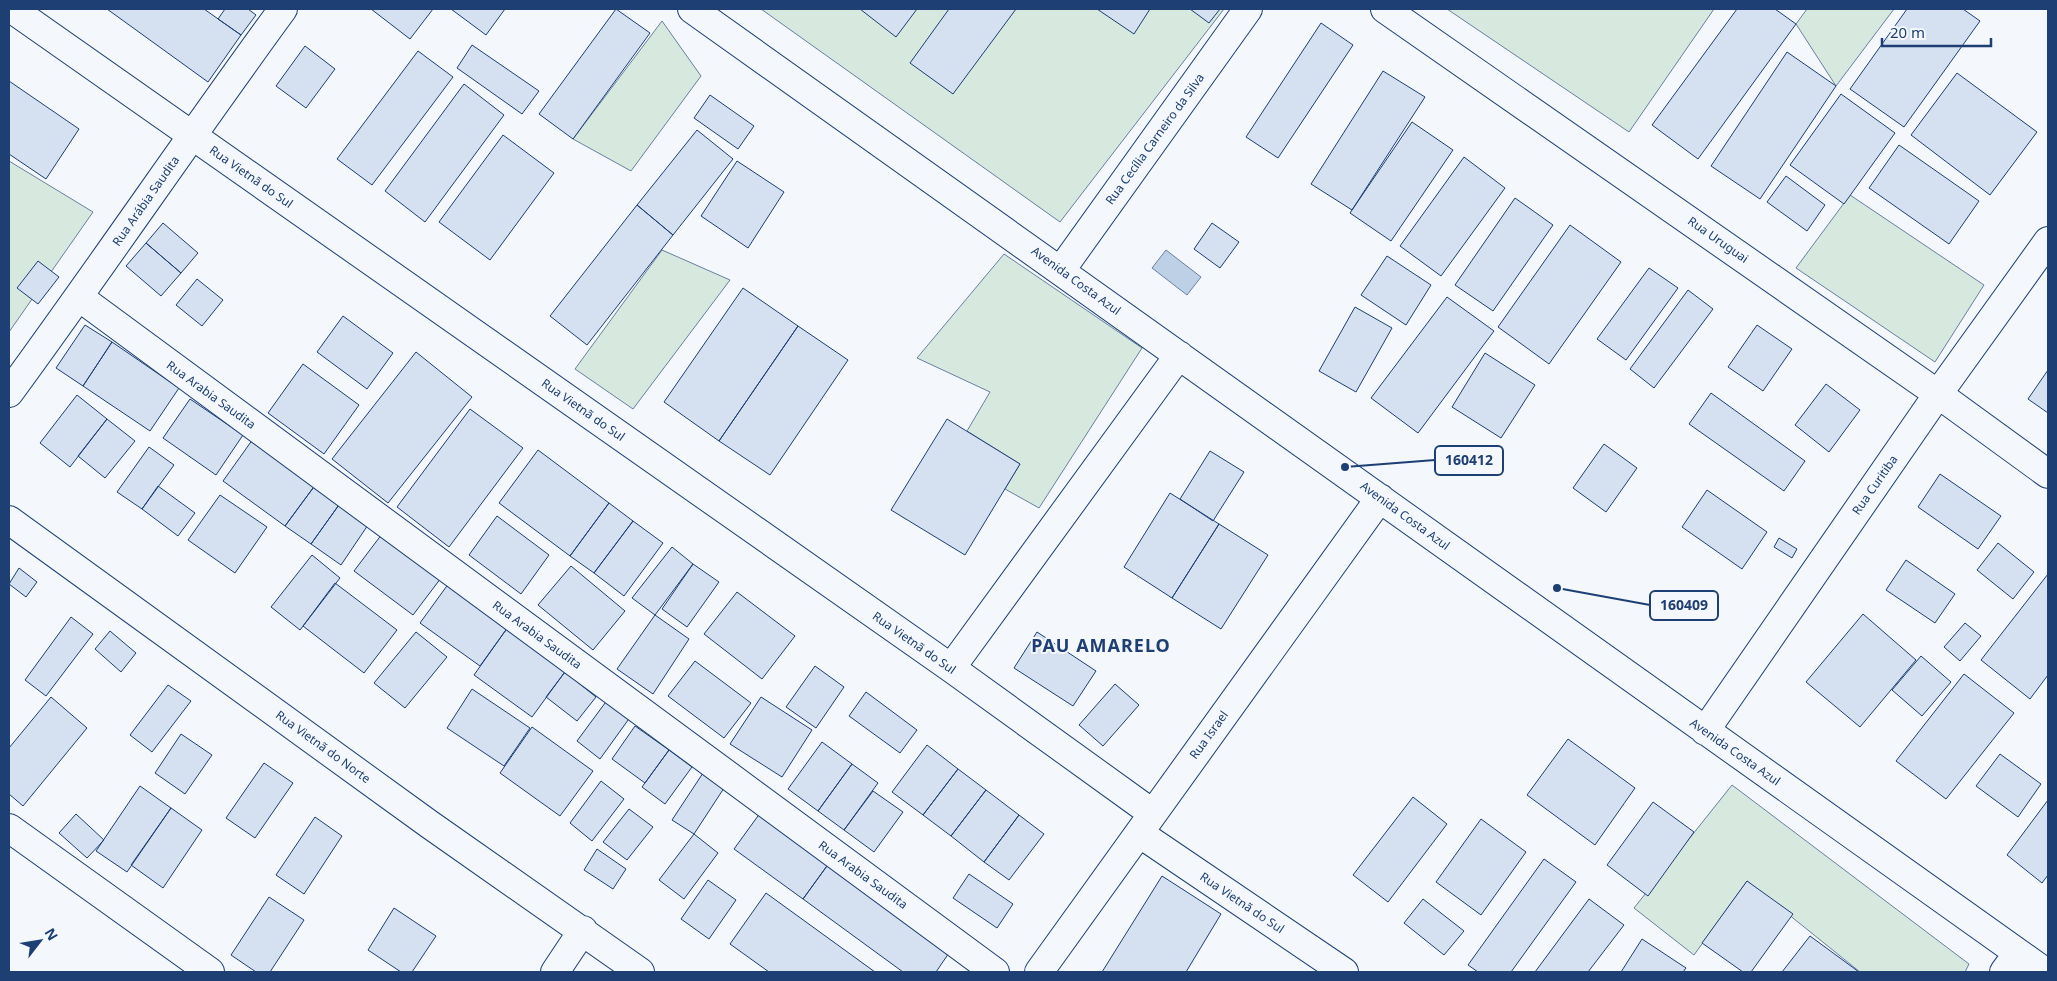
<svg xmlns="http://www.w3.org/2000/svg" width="2057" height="981" font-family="'Noto Sans',sans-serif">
	<rect width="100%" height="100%" fill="#f4f7fb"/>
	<path fill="#d7e8df" stroke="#687fa3" d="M 761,9 L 1224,9 L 1060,222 Z
		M 1447,9 L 1714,9 L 1629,132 Z
		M 1807,9 L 1894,9 L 1836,86 L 1796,24 Z
		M 662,21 L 701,76 L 631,171 L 573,139 Z
		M 9,161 L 93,212 L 9,332 Z
		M 1850,195 L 1984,285 L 1935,362 L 1796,268 Z
		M 662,250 L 730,280 L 633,409 L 575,369 Z
		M 1004,254 L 1142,348 L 1039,508 L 1005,489 L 1020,464 L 967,431 L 990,392 L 917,358 Z
		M 1732,785 L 1969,964 L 1965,972 L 1860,972 L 1747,881 L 1694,955 L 1634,908 Z"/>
	<path fill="#bed0e5" stroke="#687fa3" d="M 1166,250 L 1201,277 L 1187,295 L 1152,268 Z"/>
	<path fill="#d5e0f0" stroke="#1d3f73" d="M 107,9 L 204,9 L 241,35 L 208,82 Z
		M 225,9 L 248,9 L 256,15 L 241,35 L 218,19 Z
		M 371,9 L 433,9 L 410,39 Z
		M 451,9 L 505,9 L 486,35 Z
		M 616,9 L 650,33 L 573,139 L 539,114 Z
		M 860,9 L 917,9 L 896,37 Z
		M 949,9 L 1016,9 L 953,94 L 910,63 Z
		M 1097,9 L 1150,9 L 1134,34 Z
		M 1190,9 L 1220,9 L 1209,23 Z
		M 1737,9 L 1775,9 L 1796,24 L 1698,159 L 1652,125 Z
		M 1907,9 L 1963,9 L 1980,21 L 1904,127 L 1850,89 Z
		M 1321,23 L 1353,45 L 1278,158 L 1246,137 Z
		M 472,45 L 539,91 L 522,114 L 457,68 Z
		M 305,46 L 335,69 L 306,108 L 276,86 Z
		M 418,51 L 453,77 L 372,185 L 337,159 Z
		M 1787,52 L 1836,86 L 1760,199 L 1711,166 Z
		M 1383,71 L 1425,97 L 1352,210 L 1311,184 Z
		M 1957,73 L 2037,132 L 1990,195 L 1911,135 Z
		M 9,81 L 79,129 L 46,179 L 9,154 Z
		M 464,84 L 504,115 L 425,222 L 385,191 Z
		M 1841,94 L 1895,133 L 1844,204 L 1790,165 Z
		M 710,95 L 754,126 L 738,149 L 694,118 Z
		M 1412,122 L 1453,150 L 1391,241 L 1350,213 Z
		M 697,130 L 733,159 L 673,235 L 637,205 Z
		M 503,135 L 554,173 L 490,260 L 439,222 Z
		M 1899,145 L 1979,201 L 1949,244 L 1869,188 Z
		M 1464,157 L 1505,188 L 1441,276 L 1400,246 Z
		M 737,161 L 784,192 L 748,248 L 701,216 Z
		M 1786,176 L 1825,205 L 1807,231 L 1767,202 Z
		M 1515,198 L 1553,225 L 1493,311 L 1455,285 Z
		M 637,205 L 673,235 L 587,345 L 550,316 Z
		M 163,223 L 198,253 L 181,273 L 146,243 Z
		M 1212,223 L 1239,242 L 1220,268 L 1194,249 Z
		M 1570,225 L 1621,262 L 1549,364 L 1498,327 Z
		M 146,243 L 181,273 L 161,296 L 126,266 Z
		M 1387,256 L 1431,285 L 1406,325 L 1361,295 Z
		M 38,261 L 59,277 L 38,304 L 17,288 Z
		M 1649,268 L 1678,288 L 1626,360 L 1597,339 Z
		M 197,279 L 223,300 L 202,326 L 176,305 Z
		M 743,288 L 798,326 L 719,441 L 664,402 Z
		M 1688,290 L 1713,309 L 1654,388 L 1630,369 Z
		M 1447,297 L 1494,331 L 1418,433 L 1371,398 Z
		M 1355,307 L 1392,328 L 1356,392 L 1319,371 Z
		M 343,316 L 393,353 L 367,389 L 317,352 Z
		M 85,325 L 112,342 L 83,386 L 56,368 Z
		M 1757,325 L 1792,349 L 1763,391 L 1728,367 Z
		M 798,326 L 848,360 L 770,475 L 719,441 Z
		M 112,342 L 179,388 L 150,431 L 83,386 Z
		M 416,352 L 472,397 L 388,503 L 332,459 Z
		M 1485,353 L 1535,385 L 1501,438 L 1452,407 Z
		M 303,364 L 359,405 L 324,454 L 268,413 Z
		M 2048,370 L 2048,413 L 2028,399 Z
		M 1826,384 L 1860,410 L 1829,452 L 1795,425 Z
		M 1711,393 L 1805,461 L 1784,491 L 1689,424 Z
		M 77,395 L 107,419 L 70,467 L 40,443 Z
		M 190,399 L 243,435 L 216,475 L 163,438 Z
		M 470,409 L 523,448 L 449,547 L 397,507 Z
		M 107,419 L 135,441 L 105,478 L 78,456 Z
		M 947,419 L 1020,464 L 965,555 L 891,510 Z
		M 253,439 L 316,484 L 285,526 L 223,481 Z
		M 1604,444 L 1637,468 L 1606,512 L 1573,488 Z
		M 149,447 L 174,465 L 142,509 L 117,492 Z
		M 538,450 L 609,503 L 570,556 L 499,503 Z
		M 1210,451 L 1244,472 L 1213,521 L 1180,499 Z
		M 1940,474 L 2001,516 L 1978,549 L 1918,507 Z
		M 316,484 L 341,502 L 311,544 L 285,526 Z
		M 158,486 L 195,513 L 178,536 L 142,509 Z
		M 1707,490 L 1767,532 L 1742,569 L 1682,527 Z
		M 1170,493 L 1219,524 L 1172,598 L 1124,567 Z
		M 220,495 L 267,527 L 235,573 L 188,540 Z
		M 341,502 L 370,522 L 341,565 L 311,544 Z
		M 609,503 L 633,521 L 594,573 L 570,556 Z
		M 497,516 L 549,555 L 521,594 L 469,555 Z
		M 633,521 L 663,543 L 624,596 L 594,573 Z
		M 1219,524 L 1268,555 L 1221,629 L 1172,598 Z
		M 382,534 L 441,578 L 413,615 L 354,571 Z
		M 1779,538 L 1797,549 L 1792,558 L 1774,547 Z
		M 1998,543 L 2034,572 L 2013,599 L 1977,570 Z
		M 672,547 L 693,564 L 655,615 L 632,598 Z
		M 312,555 L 340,578 L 300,630 L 271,607 Z
		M 1906,560 L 1955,594 L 1935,623 L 1886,590 Z
		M 693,564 L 719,582 L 687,627 L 662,609 Z
		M 571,566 L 625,611 L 593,650 L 538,605 Z
		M 19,568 L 37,582 L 26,597 L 9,584 Z
		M 2048,574 L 2048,675 L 2030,699 L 1981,660 Z
		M 335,583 L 397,630 L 364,673 L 303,626 Z
		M 449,583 L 508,627 L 480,666 L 420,623 Z
		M 737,592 L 795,636 L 762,679 L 704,634 Z
		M 1863,614 L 1916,660 L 1860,727 L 1806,682 Z
		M 655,615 L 689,639 L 653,694 L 617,669 Z
		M 71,617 L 93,634 L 46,696 L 25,680 Z
		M 1965,623 L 1981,636 L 1960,661 L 1944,647 Z
		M 508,627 L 567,669 L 532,717 L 474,675 Z
		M 110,631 L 136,653 L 121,672 L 95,649 Z
		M 416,632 L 447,657 L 405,708 L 374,683 Z
		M 1037,632 L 1096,671 L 1073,706 L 1014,668 Z
		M 1921,656 L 1951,682 L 1922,716 L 1892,690 Z
		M 695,661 L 751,703 L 724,738 L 668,696 Z
		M 815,666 L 844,687 L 816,728 L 786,707 Z
		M 565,672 L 596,697 L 577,721 L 546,697 Z
		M 1964,674 L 2014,713 L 1946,799 L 1896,761 Z
		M 1115,684 L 1139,705 L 1103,746 L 1079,725 Z
		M 168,685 L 191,701 L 152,752 L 130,735 Z
		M 472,689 L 530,728 L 504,766 L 447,728 Z
		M 866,692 L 917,730 L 900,753 L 849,716 Z
		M 51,697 L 87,728 L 23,806 L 9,794 L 9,748 Z
		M 761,697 L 812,730 L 782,777 L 730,744 Z
		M 608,699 L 631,716 L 600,759 L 577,741 Z
		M 635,726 L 669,750 L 645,783 L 612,759 Z
		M 532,727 L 593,771 L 560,816 L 500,773 Z
		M 181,734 L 212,755 L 185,794 L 155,773 Z
		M 1568,739 L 1635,788 L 1595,845 L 1527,795 Z
		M 822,742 L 852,764 L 818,811 L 788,789 Z
		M 927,745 L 958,769 L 923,815 L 892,792 Z
		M 669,750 L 692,767 L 665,804 L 642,787 Z
		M 2000,754 L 2041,784 L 2018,817 L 1976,786 Z
		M 264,763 L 293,783 L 255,838 L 226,818 Z
		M 852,764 L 878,783 L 844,830 L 818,811 Z
		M 958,769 L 986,790 L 951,836 L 923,815 Z
		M 705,770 L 726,785 L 694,834 L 672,820 Z
		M 601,781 L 624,799 L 592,841 L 570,823 Z
		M 140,786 L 171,808 L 127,872 L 96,851 Z
		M 986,790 L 1019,815 L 984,862 L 951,836 Z
		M 873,791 L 903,812 L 874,852 L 844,830 Z
		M 1413,797 L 1447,824 L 1388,902 L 1353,875 Z
		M 2048,800 L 2048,875 L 2042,883 L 2007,855 Z
		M 1653,802 L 1694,832 L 1648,896 L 1607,865 Z
		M 171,808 L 202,830 L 163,888 L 131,865 Z
		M 629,809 L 653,827 L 627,860 L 603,842 Z
		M 763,809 L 832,859 L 803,899 L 734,849 Z
		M 76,814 L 104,840 L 87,858 L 59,833 Z
		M 1019,815 L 1044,834 L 1009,880 L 984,862 Z
		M 315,817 L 342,836 L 304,894 L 276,875 Z
		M 1481,819 L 1526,852 L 1481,915 L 1436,882 Z
		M 694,834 L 718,853 L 684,899 L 659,880 Z
		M 597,849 L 626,869 L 613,889 L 584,870 Z
		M 832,859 L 953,947 L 936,972 L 903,972 L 803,899 Z
		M 1544,859 L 1576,882 L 1511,972 L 1478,972 L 1468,965 Z
		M 969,874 L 1013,904 L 997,928 L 953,898 Z
		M 1162,876 L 1221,914 L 1186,972 L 1102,972 Z
		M 708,880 L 736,900 L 709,939 L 681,919 Z
		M 1747,881 L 1793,914 L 1751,972 L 1743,972 L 1702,943 Z
		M 766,893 L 875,972 L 769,972 L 730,944 Z
		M 269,897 L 304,920 L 270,972 L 256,972 L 231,955 Z
		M 1423,899 L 1464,931 L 1444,955 L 1404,923 Z
		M 1589,899 L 1624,925 L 1588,972 L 1535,972 Z
		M 394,908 L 436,936 L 412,972 L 401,972 L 368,950 Z
		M 1810,936 L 1859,972 L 1782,972 Z
		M 1642,939 L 1686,968 L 1683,972 L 1621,972 Z"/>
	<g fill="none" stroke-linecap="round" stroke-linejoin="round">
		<defs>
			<path id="minor" d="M 12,9 L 951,668 L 1152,813
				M 692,9 L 2045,972
				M 1385,9 L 1938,394 L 2048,474
				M 1061,270 L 1248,9
				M 79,297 L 995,972
				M 9,393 C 102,266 190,136 283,9
				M 9,520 L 429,824 L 640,972
				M 951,668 L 1179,355
				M 1705,731 L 1938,394 L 2048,241
				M 9,828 L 210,972
				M 1139,833 L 1344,972
				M 555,972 L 583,930
				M 1039,972 L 1380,498
				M 2004,972 L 2018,953"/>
		</defs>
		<use href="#minor" stroke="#1d3f73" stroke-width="30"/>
		<use href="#minor" stroke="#f4f7fb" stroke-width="28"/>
	</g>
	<g text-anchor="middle" stroke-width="4" stroke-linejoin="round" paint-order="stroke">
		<g font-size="12" fill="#1d3f73" stroke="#f4f7fb">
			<text transform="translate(1155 139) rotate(-54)" y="4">Rua Cecília Carneiro da Silva</text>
			<text transform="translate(251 177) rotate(35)" y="4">Rua Vietnã do Sul</text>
			<text transform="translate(146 201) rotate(-55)" y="4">Rua Arábia Saudita</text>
			<text transform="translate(1718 240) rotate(35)" y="4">Rua Uruguai</text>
			<text transform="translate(1076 281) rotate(36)" y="4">Avenida Costa Azul</text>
			<text transform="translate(211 395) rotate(36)" y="4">Rua Arabia Saudita</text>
			<text transform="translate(583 410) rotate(35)" y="4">Rua Vietnã do Sul</text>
			<text transform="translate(1875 485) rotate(-55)" y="4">Rua Curitiba</text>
			<text transform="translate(1405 516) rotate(36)" y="4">Avenida Costa Azul</text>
			<text transform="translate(537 635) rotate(36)" y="4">Rua Arabia Saudita</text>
			<text transform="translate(914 643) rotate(35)" y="4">Rua Vietnã do Sul</text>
			<text transform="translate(1209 735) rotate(-54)" y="4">Rua Israel</text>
			<text transform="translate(323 747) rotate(36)" y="4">Rua Vietnã do Norte</text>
			<text transform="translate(1735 752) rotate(35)" y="4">Avenida Costa Azul</text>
			<text transform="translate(863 875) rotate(36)" y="4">Rua Arabia Saudita</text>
			<text transform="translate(1242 903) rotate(34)" y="4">Rua Vietnã do Sul</text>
		</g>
		<g font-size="18" font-weight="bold" letter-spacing="1" fill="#1d3f73" stroke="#f4f7fb">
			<text x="1101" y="652">PAU AMARELO</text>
		</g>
	</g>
	<path fill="none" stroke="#1d3f73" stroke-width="2" d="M1345 467L1435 460M1557 588L1650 605"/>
	<g fill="#1d3f73" stroke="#f4f7fb" stroke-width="2">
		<circle cx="1345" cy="467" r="5"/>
		<circle cx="1557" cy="588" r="5"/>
	</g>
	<g fill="#f4f7fb" stroke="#1d3f73" stroke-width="2">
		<rect x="1435" y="446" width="68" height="29" rx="5"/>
		<rect x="1650" y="591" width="68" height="29" rx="5"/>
	</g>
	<g font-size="14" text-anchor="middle" font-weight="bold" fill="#1d3f73">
		<text x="1469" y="465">160412</text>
		<text x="1684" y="610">160409</text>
	</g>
	<rect width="2057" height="981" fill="none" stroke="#1d3f73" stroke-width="20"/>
	<g transform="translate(40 941) rotate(59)" stroke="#f4f7fb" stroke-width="4" paint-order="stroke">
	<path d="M0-4L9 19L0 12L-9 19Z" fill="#1d3f73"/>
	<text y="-8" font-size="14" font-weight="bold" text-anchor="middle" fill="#1d3f73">N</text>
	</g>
	<path d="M1882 38v8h109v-8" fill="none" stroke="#1d3f73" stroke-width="2.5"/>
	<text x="1890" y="38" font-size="15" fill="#1d3f73" stroke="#f4f7fb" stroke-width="4" paint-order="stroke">20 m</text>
</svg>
